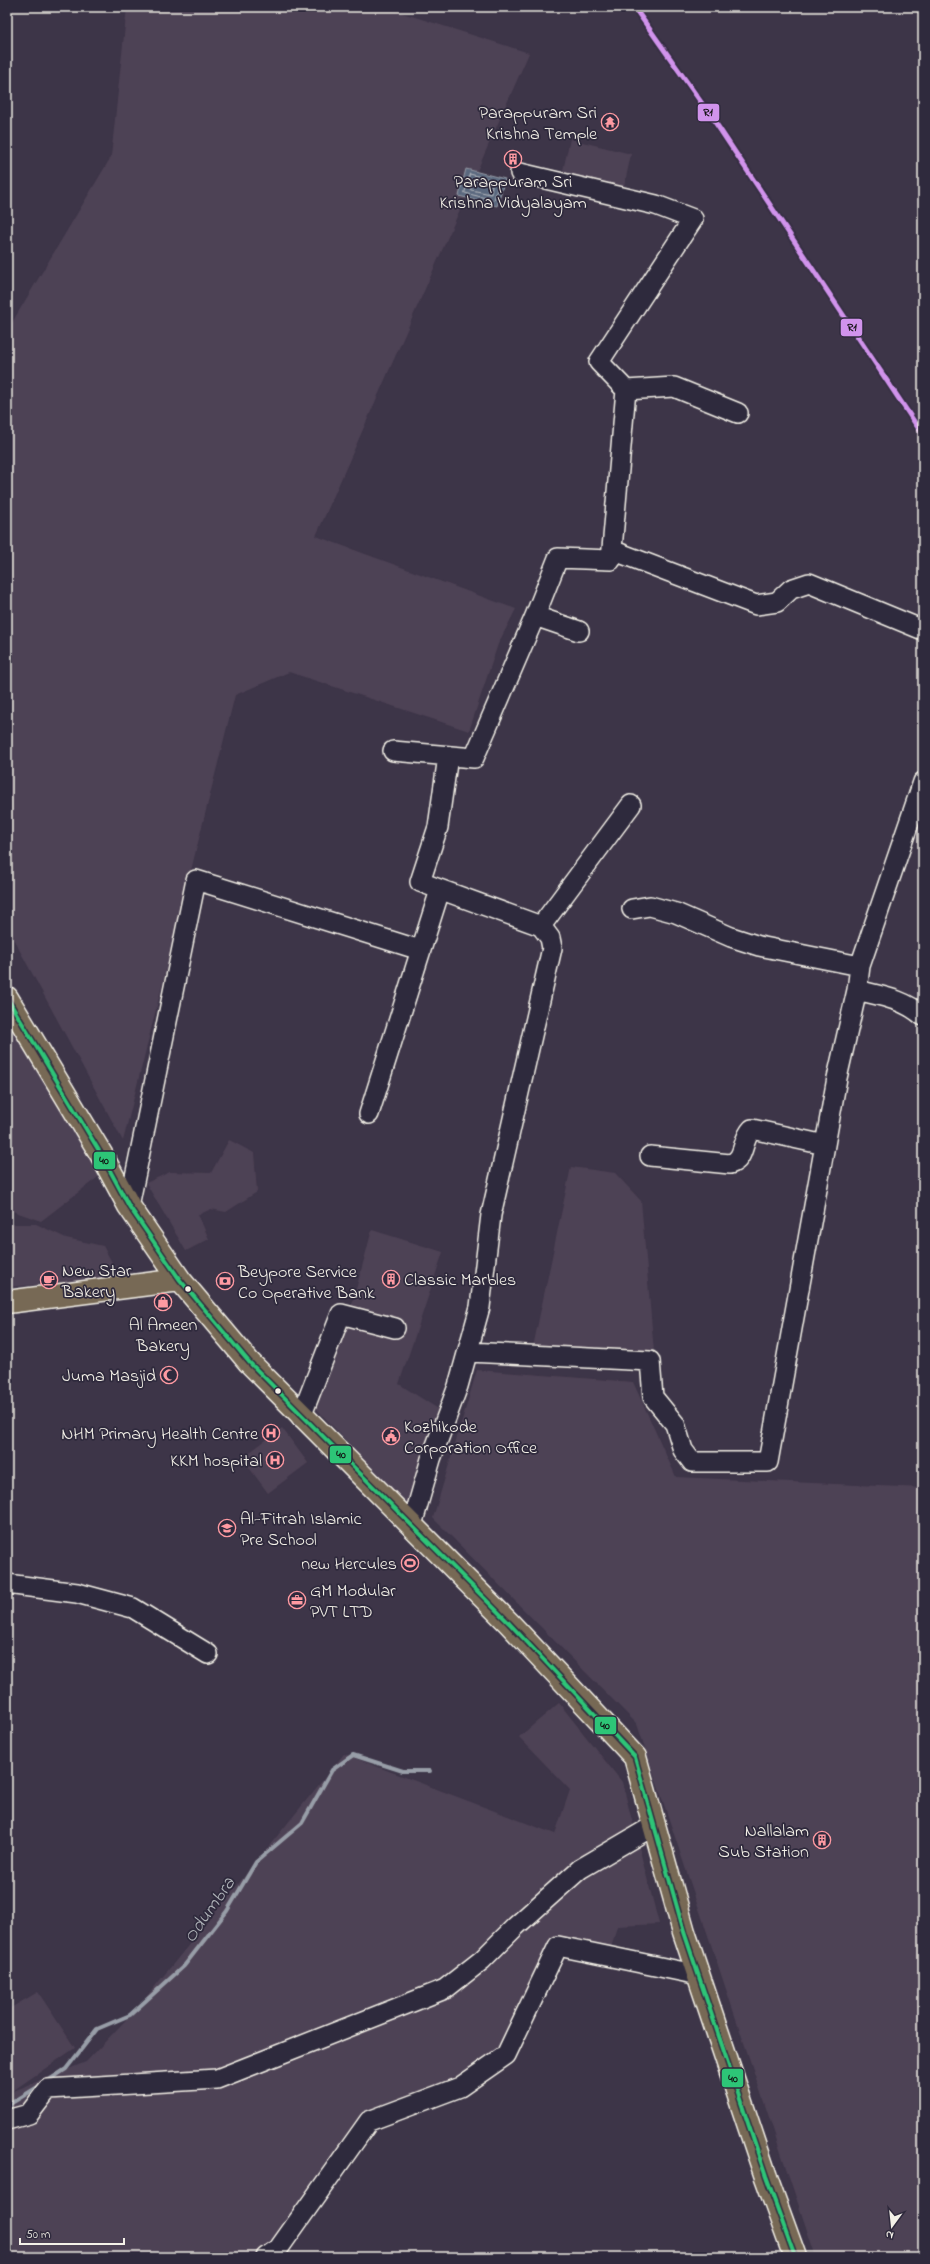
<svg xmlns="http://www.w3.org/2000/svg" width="930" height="2264" font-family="'Indie Flower',sans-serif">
	<rect width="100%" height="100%" fill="#3d3548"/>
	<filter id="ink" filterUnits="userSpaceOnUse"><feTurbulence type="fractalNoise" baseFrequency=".025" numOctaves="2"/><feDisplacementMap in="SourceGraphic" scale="8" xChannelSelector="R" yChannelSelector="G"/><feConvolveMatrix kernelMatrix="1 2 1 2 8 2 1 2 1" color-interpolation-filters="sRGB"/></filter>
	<g filter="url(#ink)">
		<path fill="#4e4255" d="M 127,7 L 383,7 L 529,53 L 316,536 L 516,609 L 498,644 L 469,731 L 289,672 L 235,695 L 123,1141 L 7,927 L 7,331 L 111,157 Z
			M 570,139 L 631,154 L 624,187 L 562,175 Z
			M 7,1015 L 102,1174 L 41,1221 L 7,1209 Z
			M 229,1140 L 254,1153 L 257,1192 L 226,1212 L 211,1209 L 198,1215 L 209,1239 L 186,1251 L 146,1183 L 170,1172 L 211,1173 Z
			M 571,1167 L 615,1173 L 641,1201 L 654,1352 L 533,1347 Z
			M 7,1224 L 36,1224 L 66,1238 L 103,1246 L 121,1279 L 7,1287 Z
			M 372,1230 L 443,1252 L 399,1384 L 443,1412 L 416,1473 L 407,1506 L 311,1403 L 348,1319 Z
			M 477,1370 L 633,1382 L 676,1477 L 923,1488 L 923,2257 L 816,2257 L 637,1724 L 433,1518 Z
			M 282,1428 L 308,1463 L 268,1493 L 242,1458 Z
			M 559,1703 L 622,1782 L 659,1924 L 617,1926 L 608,1959 L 565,1947 L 508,2063 L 444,2097 L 356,2120 L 270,2252 L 263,2257 L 7,2257 L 7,2010 L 38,1992 L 75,2048 L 11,2092 L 86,2062 L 139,2006 L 344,1754 L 555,1834 L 570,1790 L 519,1737 Z"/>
		<path fill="#5a677e" stroke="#989ea8" d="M 466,169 L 505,179 L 497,206 L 459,196 Z"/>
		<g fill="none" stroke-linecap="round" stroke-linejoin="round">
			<path stroke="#b6babe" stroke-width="1" d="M 470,174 L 499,182 L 494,200 L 465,193 Z
				M 474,180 L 492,185 L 491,194 L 471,190 Z"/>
			<path stroke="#989ea8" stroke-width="4" d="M 46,2082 L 66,2069 L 97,2029 L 130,2015 L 184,1966 L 227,1911 L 256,1862 L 302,1823 L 332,1770 L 353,1755 L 403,1771 L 430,1771
				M 7,2109 L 10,2104 L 41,2085"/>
			<defs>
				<path id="minor" d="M 520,173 L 656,205 L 693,219 L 599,362 L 626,390 L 674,387 L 738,413
					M 612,550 L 756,605 L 777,602 L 791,589 L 809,583 L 923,630
					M 535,616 L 558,558 L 611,560 L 626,390
					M 393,751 L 474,758 L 535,616 L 579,631
					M 448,756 L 438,827 L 420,882 L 541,926
					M 923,782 L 860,966 L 857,990 C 881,996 904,999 923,1016
					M 632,909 L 650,906 L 676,913 L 731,937 L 759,946 L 860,966
					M 369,1114 L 440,890
					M 650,1156 L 730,1164 C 746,1159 741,1140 752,1129 L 825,1145
					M 129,1206 L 196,880 L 420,950
					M 468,1352 L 650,1361 L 653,1397 L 675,1424 L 683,1450 L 692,1462 L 768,1462 L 837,1078 L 857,990
					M 301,1417 L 341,1314 L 395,1328
					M 412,1525 L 431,1459 L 458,1386 L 480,1307 L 491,1215 L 552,948 L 550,938 L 541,926 L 631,805
					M 7,1584 L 77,1593 L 133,1608 L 208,1654
					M 7,2120 L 29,2114 L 48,2089 L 217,2079 L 445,1989 L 482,1960 L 516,1926 L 580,1869 L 655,1825
					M 266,2257 L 279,2248 L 369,2121 L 460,2087 L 506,2055 L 558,1946 L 699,1975"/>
				<path id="major" d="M 7,998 L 101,1154 L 129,1206 L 180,1280 L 249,1362 L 509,1623 L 635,1757 L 684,1932 L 766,2177 L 795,2257
					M 7,1302 L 180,1280"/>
			</defs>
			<use href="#minor" stroke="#f4f1e8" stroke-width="22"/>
			<use href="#major" stroke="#f4f1e8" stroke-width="25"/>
			<use href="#minor" stroke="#2f2a3d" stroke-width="19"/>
			<use href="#major" stroke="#776954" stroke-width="22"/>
			<defs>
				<path id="bus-1" d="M 7,998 L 101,1154 L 129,1206 L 180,1280 L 249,1362 L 509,1623 L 635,1757 L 684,1932 L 766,2177 L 795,2257"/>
			</defs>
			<use href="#bus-1" stroke="#2f2a3d" stroke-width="7"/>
			<use href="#bus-1" stroke="#2dc577" stroke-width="4"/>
			<defs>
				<path id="rail-1" d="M 634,7 L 715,122 L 923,435"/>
			</defs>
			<use href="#rail-1" stroke="#2f2a3d" stroke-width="8"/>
			<use href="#rail-1" stroke="#d193ec" stroke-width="5"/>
		</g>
	</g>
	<defs>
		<symbol id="temple-ring" viewBox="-11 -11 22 22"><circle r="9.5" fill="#2f2a3d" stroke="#ff9aa2" stroke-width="1.5"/><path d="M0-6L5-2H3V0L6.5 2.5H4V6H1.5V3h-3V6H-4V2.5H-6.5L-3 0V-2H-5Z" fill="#ff9aa2"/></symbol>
		<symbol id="building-ring" viewBox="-11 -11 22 22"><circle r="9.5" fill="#2f2a3d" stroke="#ff9aa2" stroke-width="1.5"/><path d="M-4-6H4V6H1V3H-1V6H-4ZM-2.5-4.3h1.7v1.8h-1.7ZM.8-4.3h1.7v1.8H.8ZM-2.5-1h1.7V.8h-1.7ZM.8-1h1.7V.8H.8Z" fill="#ff9aa2"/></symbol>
		<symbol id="cafe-ring" viewBox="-11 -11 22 22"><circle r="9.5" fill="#2f2a3d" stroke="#ff9aa2" stroke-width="1.5"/><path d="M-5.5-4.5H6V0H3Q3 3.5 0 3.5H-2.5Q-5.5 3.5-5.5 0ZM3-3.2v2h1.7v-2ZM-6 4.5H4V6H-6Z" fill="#ff9aa2"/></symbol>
		<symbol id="bank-ring" viewBox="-11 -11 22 22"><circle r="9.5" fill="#2f2a3d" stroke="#ff9aa2" stroke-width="1.5"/><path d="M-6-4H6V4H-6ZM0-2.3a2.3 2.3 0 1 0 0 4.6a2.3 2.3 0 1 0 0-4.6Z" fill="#ff9aa2"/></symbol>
		<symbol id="shop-ring" viewBox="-11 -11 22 22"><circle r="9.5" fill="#2f2a3d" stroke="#ff9aa2" stroke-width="1.5"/><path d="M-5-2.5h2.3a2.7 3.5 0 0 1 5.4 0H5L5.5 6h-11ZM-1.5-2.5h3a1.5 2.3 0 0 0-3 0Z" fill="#ff9aa2"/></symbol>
		<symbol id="mosque-ring" viewBox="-11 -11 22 22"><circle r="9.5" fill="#2f2a3d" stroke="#ff9aa2" stroke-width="1.5"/><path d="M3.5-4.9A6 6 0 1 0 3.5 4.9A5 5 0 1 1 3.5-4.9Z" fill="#ff9aa2"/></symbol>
		<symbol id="hospital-ring" viewBox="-11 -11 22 22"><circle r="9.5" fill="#2f2a3d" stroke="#ff9aa2" stroke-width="1.5"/><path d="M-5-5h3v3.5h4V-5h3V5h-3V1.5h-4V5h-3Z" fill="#ff9aa2"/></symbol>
		<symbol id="civic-ring" viewBox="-11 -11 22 22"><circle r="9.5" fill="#2f2a3d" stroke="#ff9aa2" stroke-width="1.5"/><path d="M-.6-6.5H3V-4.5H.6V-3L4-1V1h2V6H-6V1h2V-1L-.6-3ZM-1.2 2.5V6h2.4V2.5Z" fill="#ff9aa2"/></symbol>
		<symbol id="school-ring" viewBox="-11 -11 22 22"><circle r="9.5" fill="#2f2a3d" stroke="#ff9aa2" stroke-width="1.5"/><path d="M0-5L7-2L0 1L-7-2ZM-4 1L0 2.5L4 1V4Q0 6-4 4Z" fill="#ff9aa2"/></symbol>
		<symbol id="stadium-ring" viewBox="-11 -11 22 22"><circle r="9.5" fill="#2f2a3d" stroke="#ff9aa2" stroke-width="1.5"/><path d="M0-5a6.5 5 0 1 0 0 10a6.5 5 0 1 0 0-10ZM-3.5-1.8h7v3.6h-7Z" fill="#ff9aa2"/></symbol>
		<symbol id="office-ring" viewBox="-11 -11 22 22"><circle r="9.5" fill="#2f2a3d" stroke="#ff9aa2" stroke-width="1.5"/><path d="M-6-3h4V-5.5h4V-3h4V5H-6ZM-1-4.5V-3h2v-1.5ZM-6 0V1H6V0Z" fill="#ff9aa2"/></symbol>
	</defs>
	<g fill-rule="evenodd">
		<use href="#temple-ring" x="600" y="112" width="20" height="20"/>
		<use href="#building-ring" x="503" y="149" width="20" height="20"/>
		<use href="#building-ring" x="381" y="1269" width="20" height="20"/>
		<use href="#cafe-ring" x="39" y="1270" width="20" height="20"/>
		<use href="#bank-ring" x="215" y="1271" width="20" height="20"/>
		<use href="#shop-ring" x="153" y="1292" width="20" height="20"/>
		<use href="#mosque-ring" x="159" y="1365" width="20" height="20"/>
		<use href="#hospital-ring" x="261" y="1423" width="20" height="20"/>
		<use href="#civic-ring" x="381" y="1426" width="20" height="20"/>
		<use href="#hospital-ring" x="265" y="1450" width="20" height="20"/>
		<use href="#school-ring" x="217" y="1518" width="20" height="20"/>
		<use href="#stadium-ring" x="400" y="1553" width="20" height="20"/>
		<use href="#office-ring" x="287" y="1590" width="20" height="20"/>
		<use href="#building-ring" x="812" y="1830" width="20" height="20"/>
	</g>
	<g fill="#f4f1e8" stroke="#2f2a3d" stroke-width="1.5">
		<circle cx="188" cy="1289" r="3.5"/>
		<circle cx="278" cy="1391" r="3.5"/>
	</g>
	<g text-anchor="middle" stroke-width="3.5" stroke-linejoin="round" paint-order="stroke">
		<g font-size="18" fill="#f4f1e8" stroke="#2f2a3d" text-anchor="end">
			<text x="597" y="118">Parappuram Sri<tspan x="597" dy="21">Krishna Temple</tspan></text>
			<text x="513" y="187" text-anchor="middle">Parappuram Sri<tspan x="513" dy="21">Krishna Vidyalayam</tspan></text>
			<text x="62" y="1276" text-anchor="start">New Star<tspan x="62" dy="21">Bakery</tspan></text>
			<text x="238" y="1277" text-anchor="start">Beypore Service<tspan x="238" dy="21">Co Operative Bank</tspan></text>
			<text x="404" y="1285" text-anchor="start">Classic Marbles</text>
			<text x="163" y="1330" text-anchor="middle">Al Ameen<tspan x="163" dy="21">Bakery</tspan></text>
			<text x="156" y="1381">Juma Masjid</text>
			<text x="404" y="1432" text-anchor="start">Kozhikode<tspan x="404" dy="21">Corporation Office</tspan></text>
			<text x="258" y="1439">NHM Primary Health Centre</text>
			<text x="262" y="1466">KKM hospital</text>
			<text x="240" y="1524" text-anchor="start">Al-Fitrah Islamic<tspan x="240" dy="21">Pre School</tspan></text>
			<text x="397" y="1569">new Hercules</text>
			<text x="310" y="1596" text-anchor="start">GM Modular<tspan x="310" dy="21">PVT LTD</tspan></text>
			<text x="809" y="1836">Nallalam<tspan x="809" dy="21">Sub Station</tspan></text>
		</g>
		<g font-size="19" font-style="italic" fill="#afb3b8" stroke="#2f2a3d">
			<text transform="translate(208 1909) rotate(-55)" y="7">Odumbra</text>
		</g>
	</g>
	<g stroke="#2f2a3d" stroke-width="1.5">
		<rect x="697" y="103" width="23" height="19" rx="4" fill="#d193ec"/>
		<rect x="840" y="318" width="23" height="19" rx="4" fill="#d193ec"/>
		<rect x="93" y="1151" width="23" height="19" rx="4" fill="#2dc577"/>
		<rect x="329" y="1445" width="23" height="19" rx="4" fill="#2dc577"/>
		<rect x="594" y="1716" width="23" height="19" rx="4" fill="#2dc577"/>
		<rect x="721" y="2068" width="23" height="20" rx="4" fill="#2dc577"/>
	</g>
	<g font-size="11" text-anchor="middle" font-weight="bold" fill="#111">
		<text x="708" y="116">R1</text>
		<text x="852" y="331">R1</text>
		<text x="104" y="1164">40</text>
		<text x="341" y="1458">40</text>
		<text x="605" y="1729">40</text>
		<text x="733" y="2082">40</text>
	</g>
	<rect width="930" height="2264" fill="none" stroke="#2f2a3d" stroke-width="24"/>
	<rect x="12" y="12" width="906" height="2240" fill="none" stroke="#f4f1e8" stroke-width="1.5" filter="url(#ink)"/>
	<g transform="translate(892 2226) rotate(195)" stroke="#2f2a3d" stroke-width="3" paint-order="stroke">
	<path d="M0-3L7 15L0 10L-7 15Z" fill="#f4f1e8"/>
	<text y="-6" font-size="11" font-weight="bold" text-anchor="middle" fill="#f4f1e8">N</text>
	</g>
	<path d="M20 2238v6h104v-6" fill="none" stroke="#f4f1e8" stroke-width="2"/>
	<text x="26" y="2238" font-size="12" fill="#f4f1e8" stroke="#2f2a3d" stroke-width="3" paint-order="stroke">50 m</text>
</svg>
